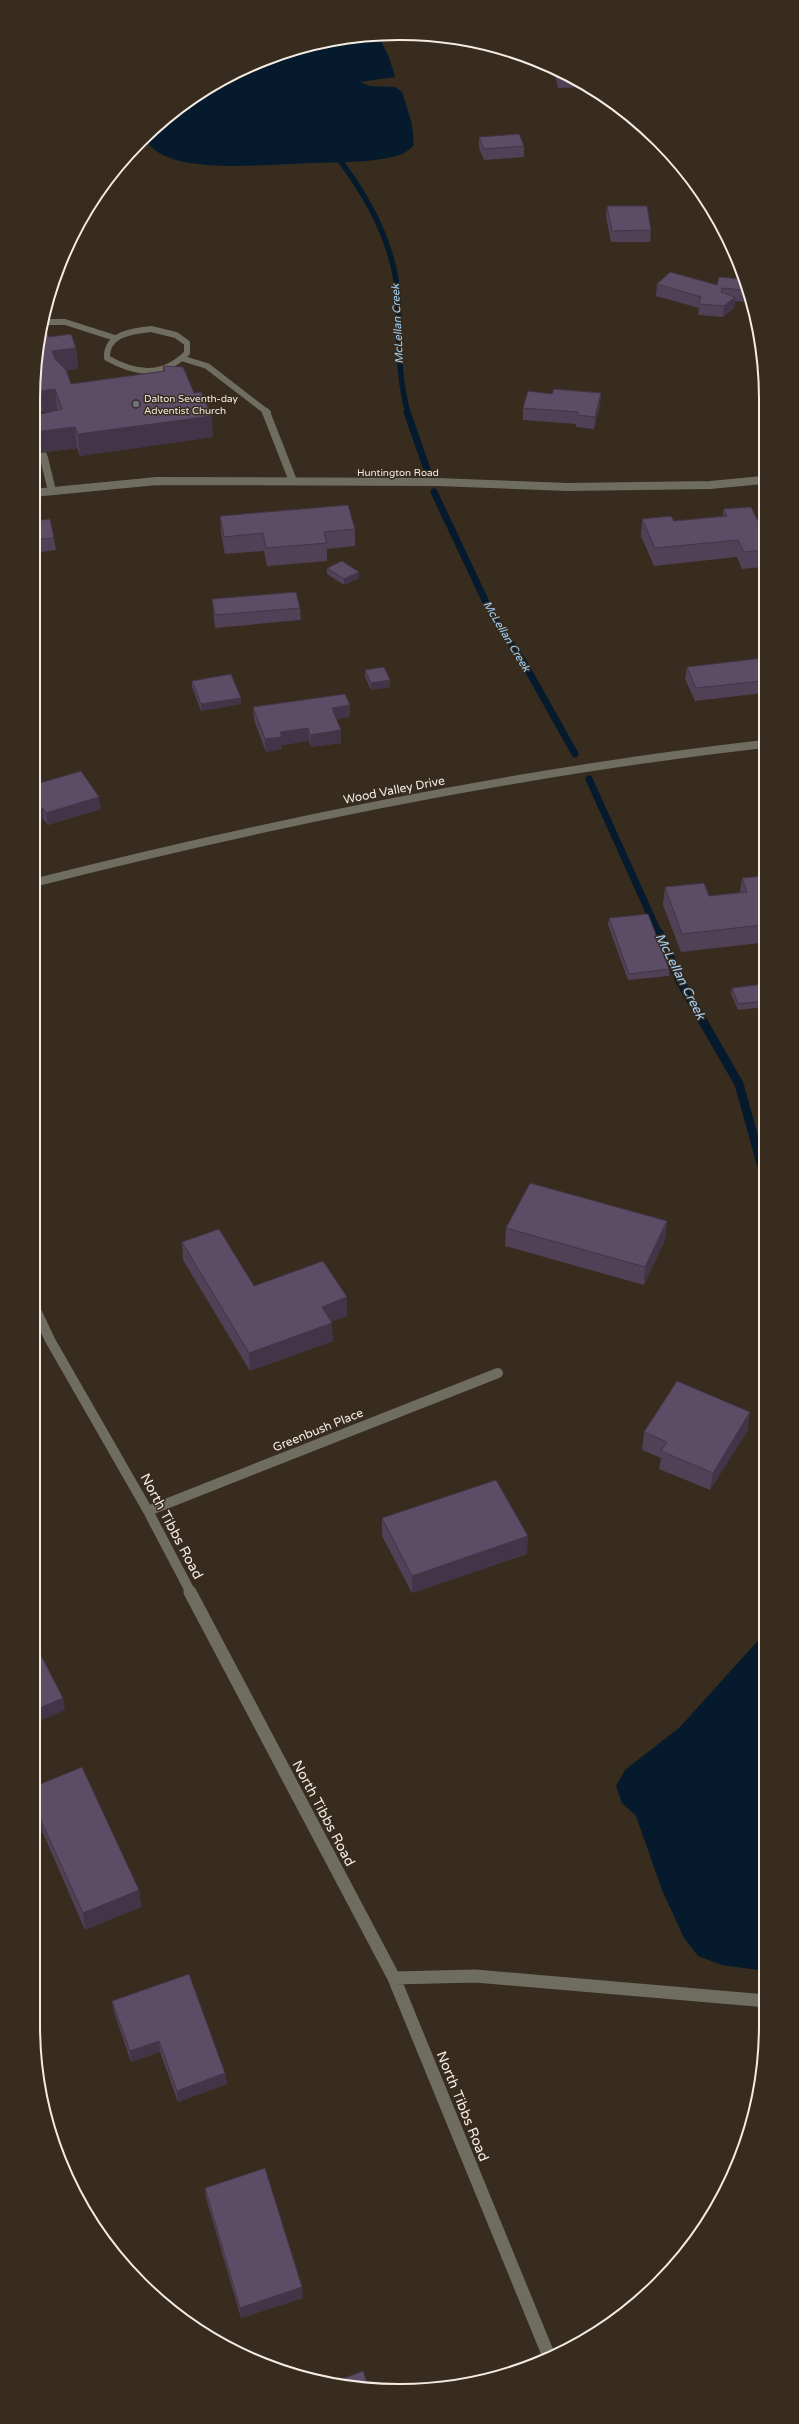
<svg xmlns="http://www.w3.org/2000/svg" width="799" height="2424" font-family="'Varela Round',sans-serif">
	<rect width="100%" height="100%" fill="#372c1e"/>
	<path fill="#051b2d" d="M 378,35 L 389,57 L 395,77 L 360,82 L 370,86 L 395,87 L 402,92 L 412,124 L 414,145 C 408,151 404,154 396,156 C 369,163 339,162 312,163 C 274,164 226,169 190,163 C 175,161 149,153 145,136 L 196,95 L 259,61 L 328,40 Z
		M 765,1633 L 766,1971 L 722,1965 L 698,1956 L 684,1938 L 662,1890 L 636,1816 L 622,1803 L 616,1786 L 625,1770 L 680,1727 Z"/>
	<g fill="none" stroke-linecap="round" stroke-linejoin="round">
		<path stroke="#051b2d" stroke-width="5.5" d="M 341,162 C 371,202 395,247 398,298 C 400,337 397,374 408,413"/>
		<path stroke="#051b2d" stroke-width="7" d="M 407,412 L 428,472
			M 434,492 L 492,615 L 524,663 L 575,754
			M 589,779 L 659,934"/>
		<path stroke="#051b2d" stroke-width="9" d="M 659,933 L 681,983 L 739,1084 L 764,1174"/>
		<path stroke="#6f6d60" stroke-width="6" d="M 42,322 L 65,322 L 115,338
			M 151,329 L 176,335 L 187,343 L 187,353 C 162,378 135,374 107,358 C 106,334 132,331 151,329 Z
			M 184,359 L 207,366 L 268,413"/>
		<path stroke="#6f6d60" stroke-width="8" d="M 266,412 L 293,481
			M 33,430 L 44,458 L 52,491
			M 33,493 L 157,481 L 437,482 L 568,487 L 710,485 L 763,480
			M 33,883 C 274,822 517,772 764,744"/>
		<path stroke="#6f6d60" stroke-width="10" d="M 33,1304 L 50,1340 L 148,1511 L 191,1593
			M 148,1511 L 498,1373"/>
		<path stroke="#6f6d60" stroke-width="13" d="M 190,1592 L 394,1978 L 548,2354
			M 394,1978 L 475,1976 L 766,2001"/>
	</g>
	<path fill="#504157" d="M 554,71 L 583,82 L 594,91 L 586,92 L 585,87 L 558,88 Z
		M 479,137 L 524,146 L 524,157 L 484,160 L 479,148 Z
		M 607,206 L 651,230 L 650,242 L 611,242 L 606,217 Z
		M 741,279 L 746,297 L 745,302 L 735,301 L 734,308 L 723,317 L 698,315 L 699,308 L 656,296 L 657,284 L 717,285 Z
		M 40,331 L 49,337 L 76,348 L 78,369 L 67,370 L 71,384 L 163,371 L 163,366 L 213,437 L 80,456 L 77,448 L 33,454 L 33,416 L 57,410 L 43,412 L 33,403 Z
		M 601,393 L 600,405 L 594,429 L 576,427 L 576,424 L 523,420 L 523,408 L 552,394 Z
		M 723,509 L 763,531 L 763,567 L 742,569 L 737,557 L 654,566 L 641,536 L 642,519 L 674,521 L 723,517 Z
		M 220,516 L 355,529 L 355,546 L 327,549 L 327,561 L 267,566 L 264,551 L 225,554 L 221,533 Z
		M 33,521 L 54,538 L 56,550 L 33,553 Z
		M 327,568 L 359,578 L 344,585 L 327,574 Z
		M 212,599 L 300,608 L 301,620 L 215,628 L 213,611 Z
		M 763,658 L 763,693 L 695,701 L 685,679 L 687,667 Z
		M 365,670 L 390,687 L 371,690 L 365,677 Z
		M 192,681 L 241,704 L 201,711 L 192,687 Z
		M 350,705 L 350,717 L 336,719 L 341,743 L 311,747 L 309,741 L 282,745 L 282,749 L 266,752 L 254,720 L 253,707 Z
		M 33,785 L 101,809 L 48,825 L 44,820 Z
		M 764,876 L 764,954 L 760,943 L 681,952 L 663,905 L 665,887 L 709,896 L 740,892 L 742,878 Z
		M 609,918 L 669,969 L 669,976 L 628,980 L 608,925 Z
		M 764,984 L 764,1007 L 738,1010 L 731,994 L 732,988 Z
		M 667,1221 L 665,1240 L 644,1285 L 505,1246 L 506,1228 Z
		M 182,1242 L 254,1286 L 347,1297 L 347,1316 L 331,1321 L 333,1341 L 250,1371 L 183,1260 Z
		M 748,1430 L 710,1490 L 659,1469 L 661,1458 L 642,1450 L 644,1432 Z
		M 382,1518 L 527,1554 L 412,1593 L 382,1536 Z
		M 33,1787 L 139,1890 L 141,1907 L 85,1930 L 43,1833 Z
		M 112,2001 L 225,2073 L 227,2084 L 178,2102 L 160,2052 L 131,2062 L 114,2012 Z
		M 205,2188 L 303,2298 L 241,2318 L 206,2198 Z"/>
	<path fill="#413547" d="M 735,297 L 734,308 L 723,317 L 724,306 Z
		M 76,348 L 78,369 L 54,372 L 52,351 Z
		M 55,389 L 57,410 L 43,412 L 41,391 Z
		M 601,393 L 600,405 L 594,429 L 595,417 Z
		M 212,416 L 213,437 L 80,456 L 78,434 Z
		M 75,427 L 77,448 L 33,454 L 33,432 Z
		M 359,572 L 359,578 L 344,585 L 344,579 Z
		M 390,680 L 390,687 L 371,690 L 371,683 Z
		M 241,698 L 241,704 L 201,711 L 201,704 Z
		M 350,705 L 350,717 L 332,720 L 332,708 Z
		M 308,728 L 309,741 L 282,745 L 282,749 L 266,752 L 265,739 L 280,732 Z
		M 341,730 L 341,743 L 311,747 L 310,735 Z
		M 99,797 L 101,809 L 48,825 L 46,813 Z
		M 43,808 L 44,820 L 33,823 L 33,810 Z
		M 667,1221 L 665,1240 L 644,1285 L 645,1267 Z
		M 347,1297 L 347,1316 L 322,1325 L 322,1307 Z
		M 332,1323 L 333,1341 L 250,1371 L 249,1353 Z
		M 750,1412 L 748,1430 L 710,1490 L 713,1473 Z
		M 528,1536 L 527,1554 L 412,1593 L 412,1576 Z
		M 63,1698 L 65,1710 L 33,1724 L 33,1711 Z
		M 39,1816 L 43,1833 L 33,1836 L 33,1818 Z
		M 139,1890 L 141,1907 L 85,1930 L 83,1913 Z
		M 159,2041 L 160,2052 L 131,2062 L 130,2051 Z
		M 225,2073 L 227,2084 L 178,2102 L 177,2091 Z
		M 302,2287 L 303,2298 L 241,2318 L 240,2308 Z"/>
	<path fill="#5d4c65" stroke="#413547" d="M 519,134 L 524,146 L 484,149 L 479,137 Z
		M 607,206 L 647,206 L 651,230 L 612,231 Z
		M 670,272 L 717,285 L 719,277 L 741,279 L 744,290 L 722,288 L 721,292 L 735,297 L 724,306 L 699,304 L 701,297 L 657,284 Z
		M 46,330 L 49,337 L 71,334 L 76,348 L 52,351 L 55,359 L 66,370 L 71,384 L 165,371 L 163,366 L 183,367 L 194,393 L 201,392 L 212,416 L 78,434 L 75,427 L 33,432 L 33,416 L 62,409 L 55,389 L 41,391 L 34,385 L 40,331 Z
		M 554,389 L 601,393 L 595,417 L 577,415 L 578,412 L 523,408 L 528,391 L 552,394 Z
		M 348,505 L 355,529 L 324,532 L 327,543 L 266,548 L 263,533 L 224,537 L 220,516 Z
		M 751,507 L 763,531 L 763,550 L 744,552 L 738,540 L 655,548 L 642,519 L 671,516 L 674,521 L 727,516 L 723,509 Z
		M 50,519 L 54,538 L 33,540 L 33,521 Z
		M 342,561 L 359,572 L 344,579 L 327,568 Z
		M 296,592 L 300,608 L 215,615 L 212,599 Z
		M 763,658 L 763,681 L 696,688 L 687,667 Z
		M 384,667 L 390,680 L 371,683 L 365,670 Z
		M 231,674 L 241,698 L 201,704 L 192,681 Z
		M 345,694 L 350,705 L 332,708 L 341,730 L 310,735 L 308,728 L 280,732 L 282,737 L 265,739 L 253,707 Z
		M 81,771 L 99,797 L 46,813 L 43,808 L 33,810 L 33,785 Z
		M 764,876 L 764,930 L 762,925 L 682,934 L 665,887 L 704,883 L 709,896 L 747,892 L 742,878 Z
		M 648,914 L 669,969 L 629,974 L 609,918 Z
		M 764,984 L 764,1001 L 738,1004 L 732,988 Z
		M 530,1183 L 667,1221 L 645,1267 L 506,1228 Z
		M 219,1229 L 254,1286 L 323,1261 L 347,1297 L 322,1307 L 332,1323 L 249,1353 L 182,1242 Z
		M 677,1381 L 750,1412 L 713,1473 L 661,1451 L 667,1442 L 644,1432 Z
		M 496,1480 L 528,1536 L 412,1576 L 382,1518 Z
		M 33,1640 L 63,1698 L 33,1711 Z
		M 82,1767 L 139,1890 L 83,1913 L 39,1816 L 33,1818 L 33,1787 Z
		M 189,1974 L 225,2073 L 177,2091 L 159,2041 L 130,2051 L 112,2001 Z
		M 265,2168 L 302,2287 L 240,2308 L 205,2188 Z
		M 363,2371 L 369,2388 L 352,2388 L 334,2382 Z"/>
	<circle fill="#6b7280" stroke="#372c1e" stroke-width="1.5" cx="136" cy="404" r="4"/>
	<g text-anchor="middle" stroke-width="3" stroke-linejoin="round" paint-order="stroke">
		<g font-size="10" fill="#f4ece3" stroke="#372c1e" text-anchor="start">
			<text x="144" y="402">Dalton Seventh-day<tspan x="144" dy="12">Adventist Church</tspan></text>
		</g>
		<g font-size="10" fill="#f4ece3" stroke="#372c1e">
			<text x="398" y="476">Huntington Road</text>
		</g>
		<g font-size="11" font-style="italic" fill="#a2d0f9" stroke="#372c1e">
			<text transform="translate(397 324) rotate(-93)" y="4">McLellan Creek</text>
			<text transform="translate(507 636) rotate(59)" y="4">McLellan Creek</text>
		</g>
		<g font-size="12" fill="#f4ece3" stroke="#372c1e">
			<text transform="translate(394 790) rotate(-11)" y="4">Wood Valley Drive</text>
			<text transform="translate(318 1430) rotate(-22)" y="4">Greenbush Place</text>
		</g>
		<g font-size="13" font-style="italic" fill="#a2d0f9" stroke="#372c1e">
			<text transform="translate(681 976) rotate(63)" y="5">McLellan Creek</text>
		</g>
		<g font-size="14" fill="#f4ece3" stroke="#372c1e">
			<text transform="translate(172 1526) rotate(62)" y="5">North Tibbs Road</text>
			<text transform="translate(324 1813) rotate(62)" y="5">North Tibbs Road</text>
			<text transform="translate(463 2106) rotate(68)" y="5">North Tibbs Road</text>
		</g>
	</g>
	<path d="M0 0H799V2424H0ZM399 40H400A359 359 0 0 1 759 399V2025A359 359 0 0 1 400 2384H399A359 359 0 0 1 40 2025V399A359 359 0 0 1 399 40Z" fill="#372c1e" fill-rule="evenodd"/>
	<path fill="none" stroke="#f4ece3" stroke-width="2" d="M399 40H400A359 359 0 0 1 759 399V2025A359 359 0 0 1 400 2384H399A359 359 0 0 1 40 2025V399A359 359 0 0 1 399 40Z"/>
</svg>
